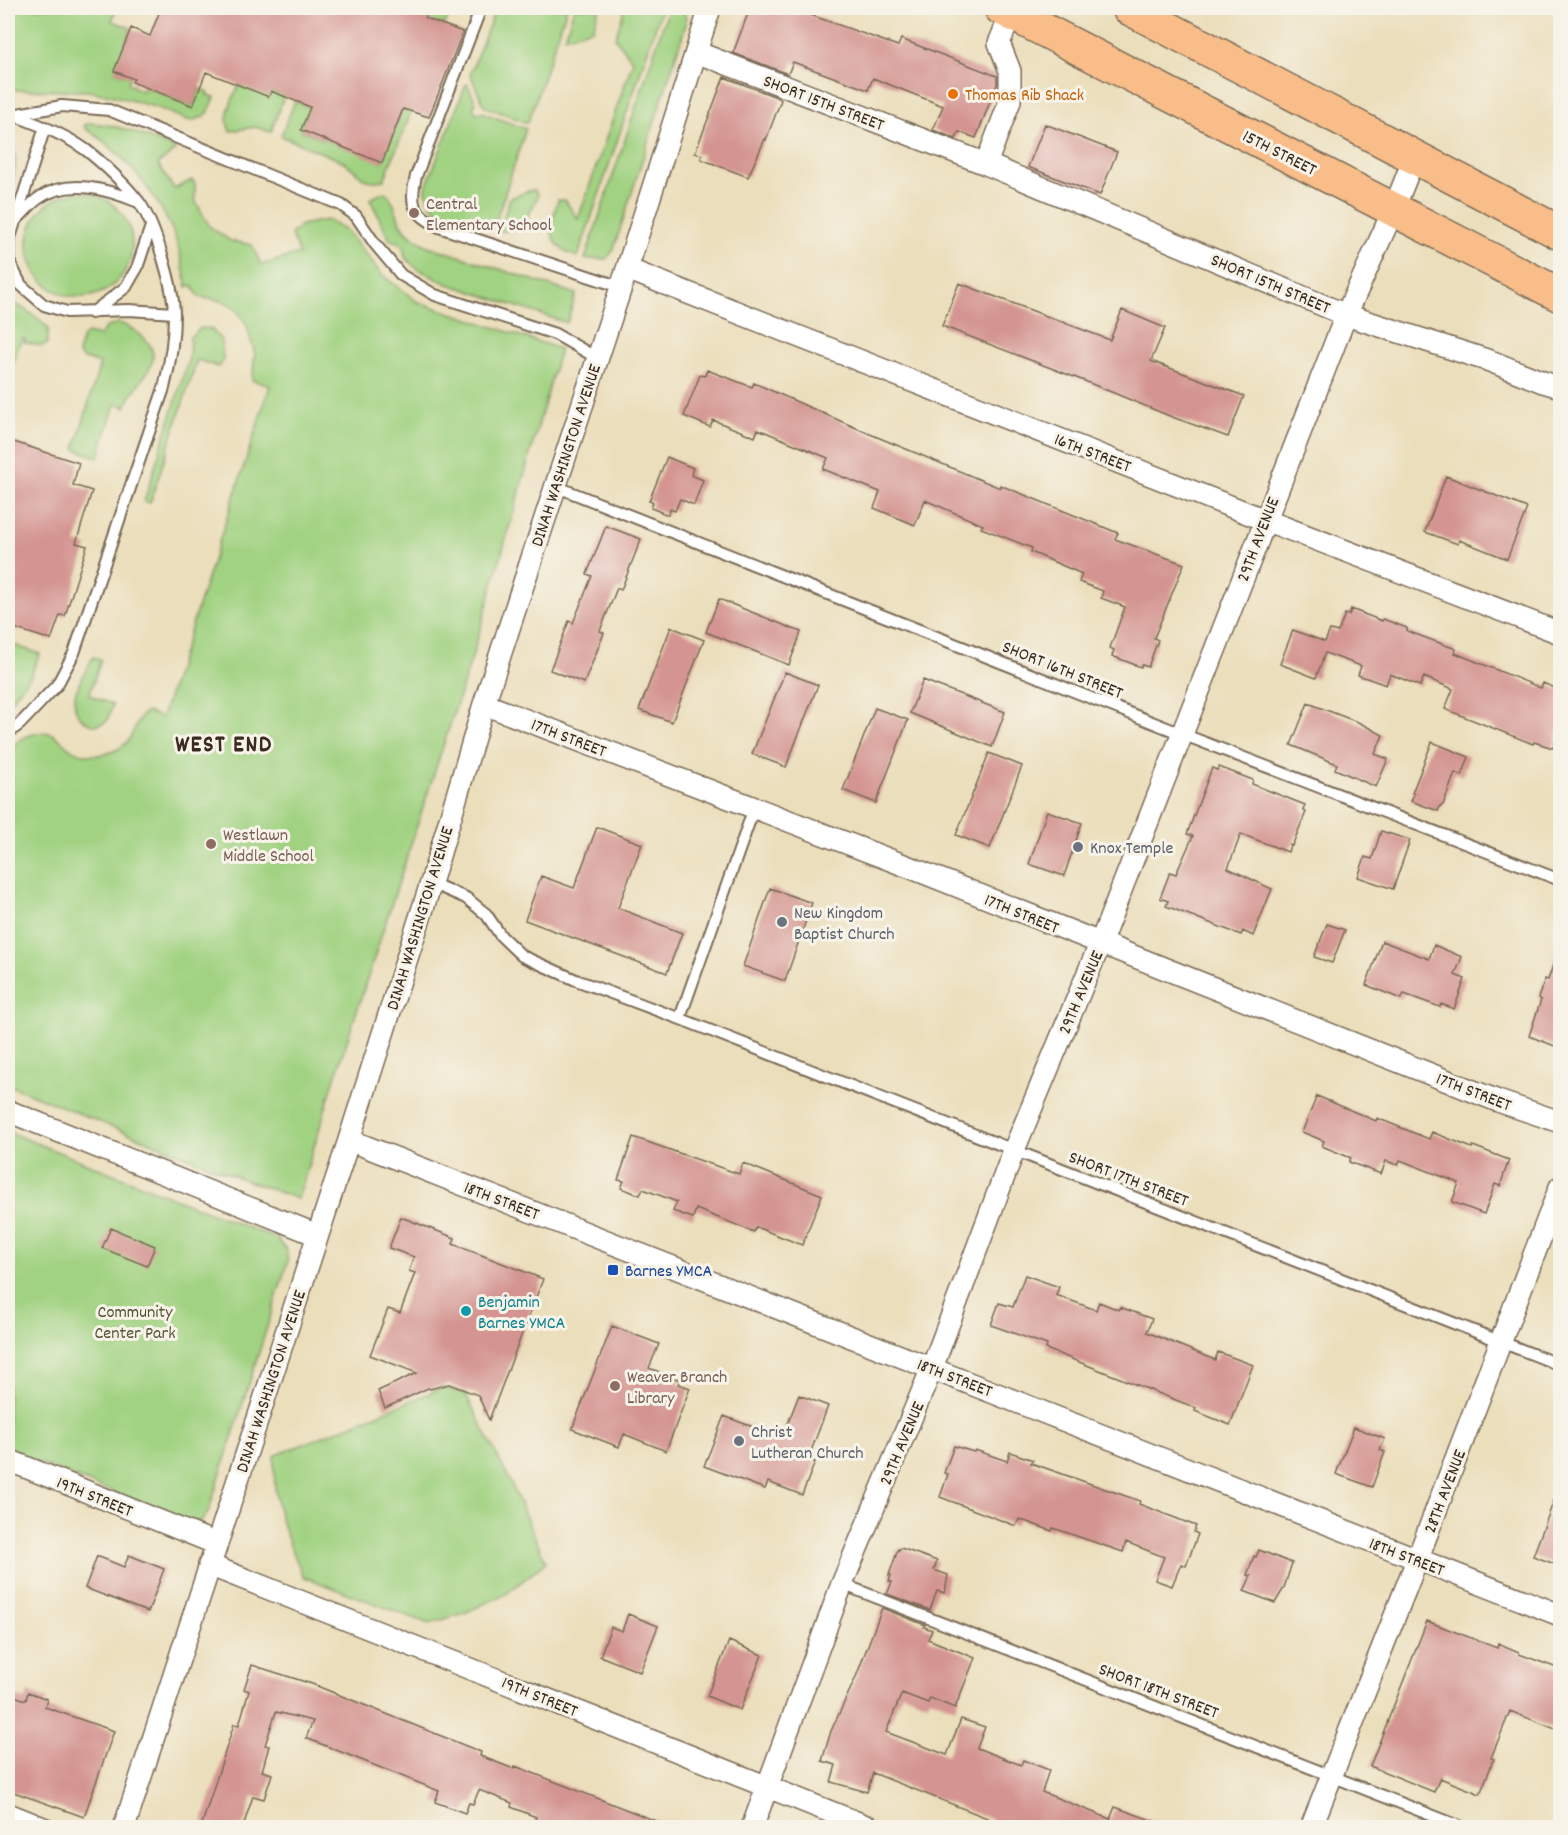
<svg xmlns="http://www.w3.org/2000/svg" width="1568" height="1835" font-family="Dekko,sans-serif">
	<rect width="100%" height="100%" fill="#f7f3e8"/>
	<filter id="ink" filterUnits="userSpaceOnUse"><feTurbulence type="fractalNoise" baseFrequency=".0167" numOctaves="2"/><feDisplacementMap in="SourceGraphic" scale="12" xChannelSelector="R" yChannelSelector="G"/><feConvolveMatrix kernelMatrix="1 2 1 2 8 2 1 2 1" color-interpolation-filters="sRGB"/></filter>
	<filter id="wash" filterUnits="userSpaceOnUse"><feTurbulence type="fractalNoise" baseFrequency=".008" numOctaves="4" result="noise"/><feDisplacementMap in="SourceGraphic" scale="24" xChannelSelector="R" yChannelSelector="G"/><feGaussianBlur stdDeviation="1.35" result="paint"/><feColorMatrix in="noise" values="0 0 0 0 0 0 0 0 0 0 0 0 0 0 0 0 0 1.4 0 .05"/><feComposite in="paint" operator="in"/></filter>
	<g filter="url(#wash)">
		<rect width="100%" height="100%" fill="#ebdebb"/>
		<path fill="#a0d281" stroke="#6e7e50" stroke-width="1.5" d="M 8,8 L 117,8 L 112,21 L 131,28 L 115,71 L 130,77 L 128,84 L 142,91 L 145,87 L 193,106 L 200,89 L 208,92 L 207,95 L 215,97 L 208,113 L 203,117 L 190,121 L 155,107 L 115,96 L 88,91 L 8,90 Z
			M 430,8 L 452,8 L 445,24 L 442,24 L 426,63 L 416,42 Z
			M 496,8 L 567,8 L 528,123 L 484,106 L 470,74 Z
			M 574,8 L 599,8 L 593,29 L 565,37 Z
			M 625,8 L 662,8 L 578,257 C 546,246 549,228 558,200 L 565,200 L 578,219 L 633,61 L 615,38 Z
			M 669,8 C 681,7 687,12 686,24 L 613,251 L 606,259 L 585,259 Z
			M 466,84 L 468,85 L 476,103 L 473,107 L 476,113 L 481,112 L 526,129 L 495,224 L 491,229 C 468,222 424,218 426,187 Z
			M 239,85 L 271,91 L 284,96 L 271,132 L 255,127 L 230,131 C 222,116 233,99 239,85 Z
			M 295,101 L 310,107 L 301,130 L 382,162 L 403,109 L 412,110 L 384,180 L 375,181 L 366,180 L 344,162 L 281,136 Z
			M 89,123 C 119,124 147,137 174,148 L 175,151 L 158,164 L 174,189 L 192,180 L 195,184 L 195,200 L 210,227 L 231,241 L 252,245 L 261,265 L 299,254 L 291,234 L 301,225 L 327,220 L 348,232 L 382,275 L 418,302 L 560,349 L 474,651 L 333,1084 L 298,1199 L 245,1180 L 8,1085 L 8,785 L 13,777 L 8,772 C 7,764 7,757 11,750 C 17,737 40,729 52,734 C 58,737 62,742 67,746 C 81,758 103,758 120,748 C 133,740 134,725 143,714 L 147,712 L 162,717 L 270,386 L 252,380 L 255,354 L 246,323 L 235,308 L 222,301 L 199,297 L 192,285 L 187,287 C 183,267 179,244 170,225 C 151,187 121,151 85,128 L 84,125 Z
			M 8,136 C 20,160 15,171 8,195 Z
			M 531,190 L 535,190 L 538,196 C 528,215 525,233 499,231 L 510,198 Z
			M 384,192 C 395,197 395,215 402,225 C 408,235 417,241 428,246 L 576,294 L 567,323 L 445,283 L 416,268 L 405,258 C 404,245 403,243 390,240 L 370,199 Z
			M28 245a52 52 0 1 1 104 0a52 52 0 1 1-104 0Z
			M 15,304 C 21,307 46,322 48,329 C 49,333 48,339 47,344 L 41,346 L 24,342 L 25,339 L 21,339 L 8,380 L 8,308 Z
			M 118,323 C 128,325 135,330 143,337 C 171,362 132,383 126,407 L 115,404 L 98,458 L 75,449 L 100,364 L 82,358 L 78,353 L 83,337 L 87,333 L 100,336 L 105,328 Z
			M 201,328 L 211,329 L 222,341 L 223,361 L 219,367 L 197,360 L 150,503 L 144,502 L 189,358 L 190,337 Z
			M 8,643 L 40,654 L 30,677 L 8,704 Z
			M 93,657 L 101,660 L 89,695 L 113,705 L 107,721 C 99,725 92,727 85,721 C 61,704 84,676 93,657 Z
			M 8,1132 L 277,1239 L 286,1249 L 288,1261 L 208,1513 L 202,1520 L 194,1524 L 8,1451 Z
			M 442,1388 L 465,1393 L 509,1479 L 546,1562 L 506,1594 L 464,1613 L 429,1624 L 304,1577 C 283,1532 273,1506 274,1456 Z"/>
		<g id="blocks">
			<path fill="#d49592" d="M 161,8 L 430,8 L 425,18 L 463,32 L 429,117 L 403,109 L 382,163 L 301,130 L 310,107 L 271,91 L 269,97 L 206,72 L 193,106 L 132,82 L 134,79 L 114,71 L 131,28 L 150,36 Z
				M 750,8 L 791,8 L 898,46 L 901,39 L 997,76 L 997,84 L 976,138 L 959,132 L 956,139 L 933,130 L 943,106 L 873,78 L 868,90 L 793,62 L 788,74 L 733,53 Z
				M 724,77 L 779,98 L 781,100 L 766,140 L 765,139 L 748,177 L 701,159 L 702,155 L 695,153 Z
				M 1045,124 L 1117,152 L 1100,195 L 1028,167 Z
				M 959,283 L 1110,340 L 1122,310 L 1165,328 L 1151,361 L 1244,396 L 1228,437 L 1172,417 L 1087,382 L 942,326 Z
				M 707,370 L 752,387 L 754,383 L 870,434 L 1000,488 L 1000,485 L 1118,533 L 1115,539 L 1184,564 L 1154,638 L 1158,640 L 1148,667 L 1142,665 L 1141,667 L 1112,656 L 1114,650 L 1110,648 L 1125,607 L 1101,598 L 1103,591 L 1079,582 L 1082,574 L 1031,552 L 1032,548 L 981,528 L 983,525 L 925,500 L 915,525 L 874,508 L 880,492 L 823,469 L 828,458 L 758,429 L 755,437 L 713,420 L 710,427 L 684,416 L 700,375 L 705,376 Z
				M 14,442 L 79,463 L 73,485 L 92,491 L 76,543 L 87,546 L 65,616 L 60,615 L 51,640 L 8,626 L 8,461 Z
				M 667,457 L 693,468 L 691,475 L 703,480 L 694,505 L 680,499 L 675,511 L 670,509 L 668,515 L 651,508 L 653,502 L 649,501 Z
				M 1446,476 L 1527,508 L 1507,559 L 1459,540 L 1458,544 L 1425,532 Z
				M 606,526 L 641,539 L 621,590 L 617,588 L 600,631 L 604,633 L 584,683 L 550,670 L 569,621 L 573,623 L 592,576 L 587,574 Z
				M 719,599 L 801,632 L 789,665 L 706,632 Z
				M 1351,609 L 1382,621 L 1383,619 L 1407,628 L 1407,631 L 1456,649 L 1455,653 L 1541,688 L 1543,683 L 1560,690 L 1560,729 L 1553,748 L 1534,742 L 1533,744 L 1445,709 L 1453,689 L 1424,677 L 1420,686 L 1390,674 L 1386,685 L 1358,675 L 1361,666 L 1325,653 L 1316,678 L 1280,664 L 1293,630 L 1325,642 L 1330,630 L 1338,632 L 1345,614 L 1349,615 Z
				M 671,627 L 704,640 L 672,722 L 639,710 Z
				M 785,672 L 818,685 L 786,767 L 752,754 Z
				M 923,680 L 1005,712 L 992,747 L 910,713 Z
				M 1308,703 L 1360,723 L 1383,735 L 1375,754 L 1388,759 L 1376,787 L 1335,769 L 1337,764 L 1291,745 Z
				M 875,708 L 908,720 L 876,803 L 843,790 Z
				M 1432,742 L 1469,757 L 1462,776 L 1455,773 L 1443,805 L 1441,805 L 1438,811 L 1411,801 L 1414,794 L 1412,793 Z
				M 989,753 L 1022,766 L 990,848 L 956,835 Z
				M 1219,767 L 1253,780 L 1252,784 L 1305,805 L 1303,810 L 1306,812 L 1292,846 L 1290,845 L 1288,852 L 1241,834 L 1228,868 L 1272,889 L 1253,936 L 1243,931 L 1241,935 L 1166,906 L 1168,901 L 1160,898 L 1170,872 L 1176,874 L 1193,836 L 1187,834 L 1207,781 L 1212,768 L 1217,770 Z
				M 1047,811 L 1082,823 L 1064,876 L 1029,864 Z
				M 597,827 L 642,844 L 618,908 L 682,933 L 667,973 L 525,920 L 541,876 L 574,888 Z
				M 1381,831 L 1410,840 L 1393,889 L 1358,877 L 1365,857 L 1372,859 Z
				M 770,888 L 812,903 L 785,981 L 743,966 Z
				M 1327,924 L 1345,930 L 1332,963 L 1314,957 Z
				M 1382,941 L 1429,959 L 1434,945 L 1462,957 L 1455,975 L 1465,979 L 1454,1009 L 1441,1004 L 1440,1007 L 1404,994 L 1401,999 L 1366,985 Z
				M 1557,953 L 1560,953 L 1560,1048 L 1529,1036 L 1541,1000 L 1538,998 L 1545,979 L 1548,980 Z
				M 1317,1096 L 1376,1121 L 1377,1118 L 1429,1139 L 1432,1132 L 1472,1148 L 1473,1146 L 1509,1160 L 1500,1186 L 1495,1184 L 1484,1214 L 1452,1202 L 1459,1183 L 1400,1160 L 1398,1165 L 1386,1161 L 1381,1174 L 1349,1162 L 1351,1158 L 1322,1146 L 1324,1141 L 1302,1132 Z
				M 633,1137 L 739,1174 L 743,1163 L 822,1195 L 802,1245 L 756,1227 L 754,1232 L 696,1209 L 693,1218 L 673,1211 L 677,1202 L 643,1189 L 640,1195 L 621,1188 L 624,1181 L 618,1180 Z
				M 401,1217 L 455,1238 L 453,1244 L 543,1279 L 489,1420 L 478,1395 L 449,1384 L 430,1389 L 428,1388 L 385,1408 L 378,1391 L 417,1373 L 370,1355 L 388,1309 L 400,1313 L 415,1273 L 409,1271 L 414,1257 L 389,1248 Z
				M 111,1228 L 155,1246 L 147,1266 L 102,1248 Z
				M 1025,1275 L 1059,1287 L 1056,1295 L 1096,1310 L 1099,1302 L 1119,1310 L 1120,1307 L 1152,1319 L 1147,1332 L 1215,1360 L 1218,1352 L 1253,1365 L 1230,1425 L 1195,1411 L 1196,1408 L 1046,1349 L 1047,1345 L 991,1325 L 999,1303 L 1013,1307 Z
				M 612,1326 L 659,1344 L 649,1368 L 680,1380 L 678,1384 L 690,1388 L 666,1451 L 624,1434 L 619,1447 L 572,1429 Z
				M 799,1395 L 828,1406 L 808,1459 L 815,1462 L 802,1495 L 768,1482 L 765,1489 L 704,1466 L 724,1416 L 782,1438 Z
				M 1354,1427 L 1385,1439 L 1380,1450 L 1385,1452 L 1372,1487 L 1336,1474 Z
				M 954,1446 L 974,1452 L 975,1450 L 1007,1461 L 1010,1452 L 1033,1460 L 1031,1463 L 1140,1501 L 1139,1504 L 1196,1526 L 1194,1532 L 1198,1534 L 1186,1566 L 1181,1564 L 1172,1586 L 1155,1580 L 1164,1557 L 1126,1542 L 1123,1552 L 1053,1528 L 1052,1531 L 1019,1519 L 1016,1526 L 940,1497 L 948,1474 L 944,1473 Z
				M 1559,1487 L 1560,1487 L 1560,1566 L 1533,1556 Z
				M 901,1548 L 937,1561 L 934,1570 L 948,1575 L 945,1593 L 937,1591 L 930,1610 L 887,1594 L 892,1582 L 889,1581 L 891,1575 L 889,1575 L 898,1549 L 900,1550 Z
				M 1259,1550 L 1292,1563 L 1284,1588 L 1275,1603 L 1244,1591 L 1251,1576 L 1247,1575 L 1254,1556 L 1256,1557 Z
				M 129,1555 L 164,1569 L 148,1612 L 85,1588 L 97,1556 L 124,1567 Z
				M 882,1608 L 925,1625 L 924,1627 L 932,1630 L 928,1639 L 975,1658 L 955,1708 L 930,1698 L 928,1703 L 902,1693 L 886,1732 L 947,1755 L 961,1719 L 985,1727 L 977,1748 L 1021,1765 L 1023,1760 L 1049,1770 L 1042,1792 L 1110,1819 L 1115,1807 L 1165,1825 L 1165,1827 L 1010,1827 L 873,1773 L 867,1792 L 831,1782 L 836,1765 L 822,1761 L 831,1731 L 856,1677 Z
				M 628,1614 L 658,1626 L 640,1672 L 600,1656 L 611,1627 L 622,1631 Z
				M 1427,1621 L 1497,1648 L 1498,1643 L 1519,1652 L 1519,1654 L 1560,1669 L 1560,1731 L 1510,1711 L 1491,1758 L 1494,1759 L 1480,1794 L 1440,1778 L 1434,1792 L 1370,1766 Z
				M 729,1641 L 762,1655 L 740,1710 L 707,1696 Z
				M 252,1665 L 312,1684 L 481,1752 L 480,1756 L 514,1769 L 515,1766 L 671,1827 L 532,1827 L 536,1817 L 511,1807 L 512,1803 L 479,1790 L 473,1804 L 469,1803 L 465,1813 L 435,1802 L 439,1791 L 306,1738 L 313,1721 L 276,1712 L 265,1745 L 269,1746 L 262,1771 L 272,1774 L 264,1799 L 253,1796 L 243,1827 L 201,1827 L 234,1724 L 239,1725 L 249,1691 L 244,1689 Z
				M 28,1692 L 47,1699 L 45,1707 L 114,1731 L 84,1817 L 8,1790 L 8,1694 L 26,1700 Z"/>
		</g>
	</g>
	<g filter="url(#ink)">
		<use href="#blocks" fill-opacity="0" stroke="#796955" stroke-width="1.5"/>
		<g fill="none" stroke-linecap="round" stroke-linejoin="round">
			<defs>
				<path id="lane" d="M 481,8 L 416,176 C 409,206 413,212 439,227 L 621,287
					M 8,113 C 34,123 63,133 86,150 C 103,163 126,185 139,202 C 155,224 174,288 174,315 C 174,340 170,364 164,388 L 74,653 L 57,685 L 20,724 L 8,733
					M 12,115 L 62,106 L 109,110 L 341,205 L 356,216 L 375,244 L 401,275 L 435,295 L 555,334 L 597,358
					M 15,221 C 23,214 30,204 39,198 C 69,178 106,189 136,201
					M 10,238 L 9,261 L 21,285 L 44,305 L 67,312 L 129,310 L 174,313
					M 8,244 L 45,127
					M 92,313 L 126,287 L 137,268 L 151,226
					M 555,486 L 1182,734 L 1560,880
					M 431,883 L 466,898 L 486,914 L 501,936 L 522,956 L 576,980 L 686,1021 L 1560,1365
					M 680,1018 L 754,808
					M 842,1584 L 1464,1828"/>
				<path id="street" d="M 696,52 L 986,164 L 1346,315 L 1490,361 L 1543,382 L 1560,387
					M 986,164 L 1010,101 L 1010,71 L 999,43 L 1014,8
					M 627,269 L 1265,520 L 1560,633
					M 484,704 L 914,869 L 1498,1101 L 1560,1122
					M 8,1111 L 317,1235
					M 349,1140 L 1560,1615
					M 8,1460 L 217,1544
					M 209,1565 L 871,1828
					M 8,1814 L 43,1828
					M 124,1828 L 349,1140 L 431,883 L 484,704 L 627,269 L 710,8
					M 752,1828 L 842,1584 L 932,1368 L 1014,1150 L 1100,944 L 1346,315 L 1393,211 L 1414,158
					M 1311,1828 L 1417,1560 L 1560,1187"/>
				<path id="primary" d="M 1001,8 L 1560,295
					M 1129,8 L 1560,233"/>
			</defs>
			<use href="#lane" stroke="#796955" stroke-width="14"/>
			<use href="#street" stroke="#796955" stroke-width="24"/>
			<use href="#primary" stroke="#796955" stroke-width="36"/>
			<use href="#lane" stroke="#fff" stroke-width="10"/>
			<use href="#street" stroke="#fff" stroke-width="21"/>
			<use href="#primary" stroke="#f8bd89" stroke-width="33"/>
		</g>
	</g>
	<circle fill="#e8710a" stroke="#f7f3e8" stroke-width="2" cx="953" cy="94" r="6"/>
	<g fill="#8d6e63" stroke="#f7f3e8" stroke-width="2">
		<circle cx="414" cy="213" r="6"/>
		<circle cx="211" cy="844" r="6"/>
		<circle cx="615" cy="1386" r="6"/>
	</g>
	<g fill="#6b7280" stroke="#f7f3e8" stroke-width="2">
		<circle cx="1078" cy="847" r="6"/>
		<circle cx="782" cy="922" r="6"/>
		<circle cx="739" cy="1441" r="6"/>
	</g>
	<rect fill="#1a4fb4" stroke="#f7f3e8" stroke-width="2" x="607" y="1264" width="12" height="12" rx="3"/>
	<circle fill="#0f9aa8" stroke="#f7f3e8" stroke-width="2" cx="466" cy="1311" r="6"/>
	<g text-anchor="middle" stroke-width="6" stroke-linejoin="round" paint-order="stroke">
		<g font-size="18" fill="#c56008" stroke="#f7f3e8" text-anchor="start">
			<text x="965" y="100">Thomas Rib Shack</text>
		</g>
		<g font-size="18" fill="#3b2a1e" stroke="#f7f3e8">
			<text transform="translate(824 102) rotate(21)" y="6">SHORT 15TH STREET</text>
			<text transform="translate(1280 152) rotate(27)" y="6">15TH STREET</text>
			<text transform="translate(1271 283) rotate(23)" y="6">SHORT 15TH STREET</text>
			<text transform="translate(1093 452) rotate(21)" y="6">16TH STREET</text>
			<text transform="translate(565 455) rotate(-72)" y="6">DINAH WASHINGTON AVENUE</text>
			<text transform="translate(1257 539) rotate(-69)" y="6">29TH AVENUE</text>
			<text transform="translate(1063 669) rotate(22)" y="6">SHORT 16TH STREET</text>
			<text transform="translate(569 737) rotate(21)" y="6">17TH STREET</text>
			<text transform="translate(1022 913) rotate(22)" y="6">17TH STREET</text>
			<text transform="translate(419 918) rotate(-73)" y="6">DINAH WASHINGTON AVENUE</text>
			<text transform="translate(1080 992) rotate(-67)" y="6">29TH AVENUE</text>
			<text transform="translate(1474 1091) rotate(21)" y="6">17TH STREET</text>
			<text transform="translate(1129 1178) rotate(21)" y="6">SHORT 17TH STREET</text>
			<text transform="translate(502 1200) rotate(21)" y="6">18TH STREET</text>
			<text transform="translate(955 1377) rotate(21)" y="6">18TH STREET</text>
			<text transform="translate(270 1381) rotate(-72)" y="6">DINAH WASHINGTON AVENUE</text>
			<text transform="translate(901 1443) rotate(-67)" y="6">29TH AVENUE</text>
			<text transform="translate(1444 1491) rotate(-69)" y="6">28TH AVENUE</text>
			<text transform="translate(95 1496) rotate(22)" y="6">19TH STREET</text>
			<text transform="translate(1407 1556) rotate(21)" y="6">18TH STREET</text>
			<text transform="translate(1159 1690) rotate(21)" y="6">SHORT 18TH STREET</text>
			<text transform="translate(540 1696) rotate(22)" y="6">19TH STREET</text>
		</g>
		<g font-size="18" fill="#785e54" stroke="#f7f3e8" text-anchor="start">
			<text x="426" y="209">Central<tspan x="426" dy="21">Elementary School</tspan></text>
			<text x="223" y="840">Westlawn<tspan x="223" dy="21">Middle School</tspan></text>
			<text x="627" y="1382">Weaver Branch<tspan x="627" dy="21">Library</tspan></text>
		</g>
		<g font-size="18" fill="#5b616d" stroke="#f7f3e8" text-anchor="start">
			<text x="1090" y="853">Knox Temple</text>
			<text x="794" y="918">New Kingdom<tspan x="794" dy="21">Baptist Church</tspan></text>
			<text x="751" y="1437">Christ<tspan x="751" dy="21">Lutheran Church</tspan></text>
		</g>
		<g font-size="18" fill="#164399" stroke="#f7f3e8" text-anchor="start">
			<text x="625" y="1276">Barnes YMCA</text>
		</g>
		<g font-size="18" fill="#0d838f" stroke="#f7f3e8" text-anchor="start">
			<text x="478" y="1307">Benjamin<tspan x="478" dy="21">Barnes YMCA</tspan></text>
		</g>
		<g font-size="18" fill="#545437" stroke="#f7f3e8">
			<text x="135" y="1317">Community<tspan x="135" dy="21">Center Park</tspan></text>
		</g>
		<g font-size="24" font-weight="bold" letter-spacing="1.5" fill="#3b2a1e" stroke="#f7f3e8">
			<text x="224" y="751">WEST END</text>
		</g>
	</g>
	<rect width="1568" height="1835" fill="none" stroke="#f7f3e8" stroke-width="30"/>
</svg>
